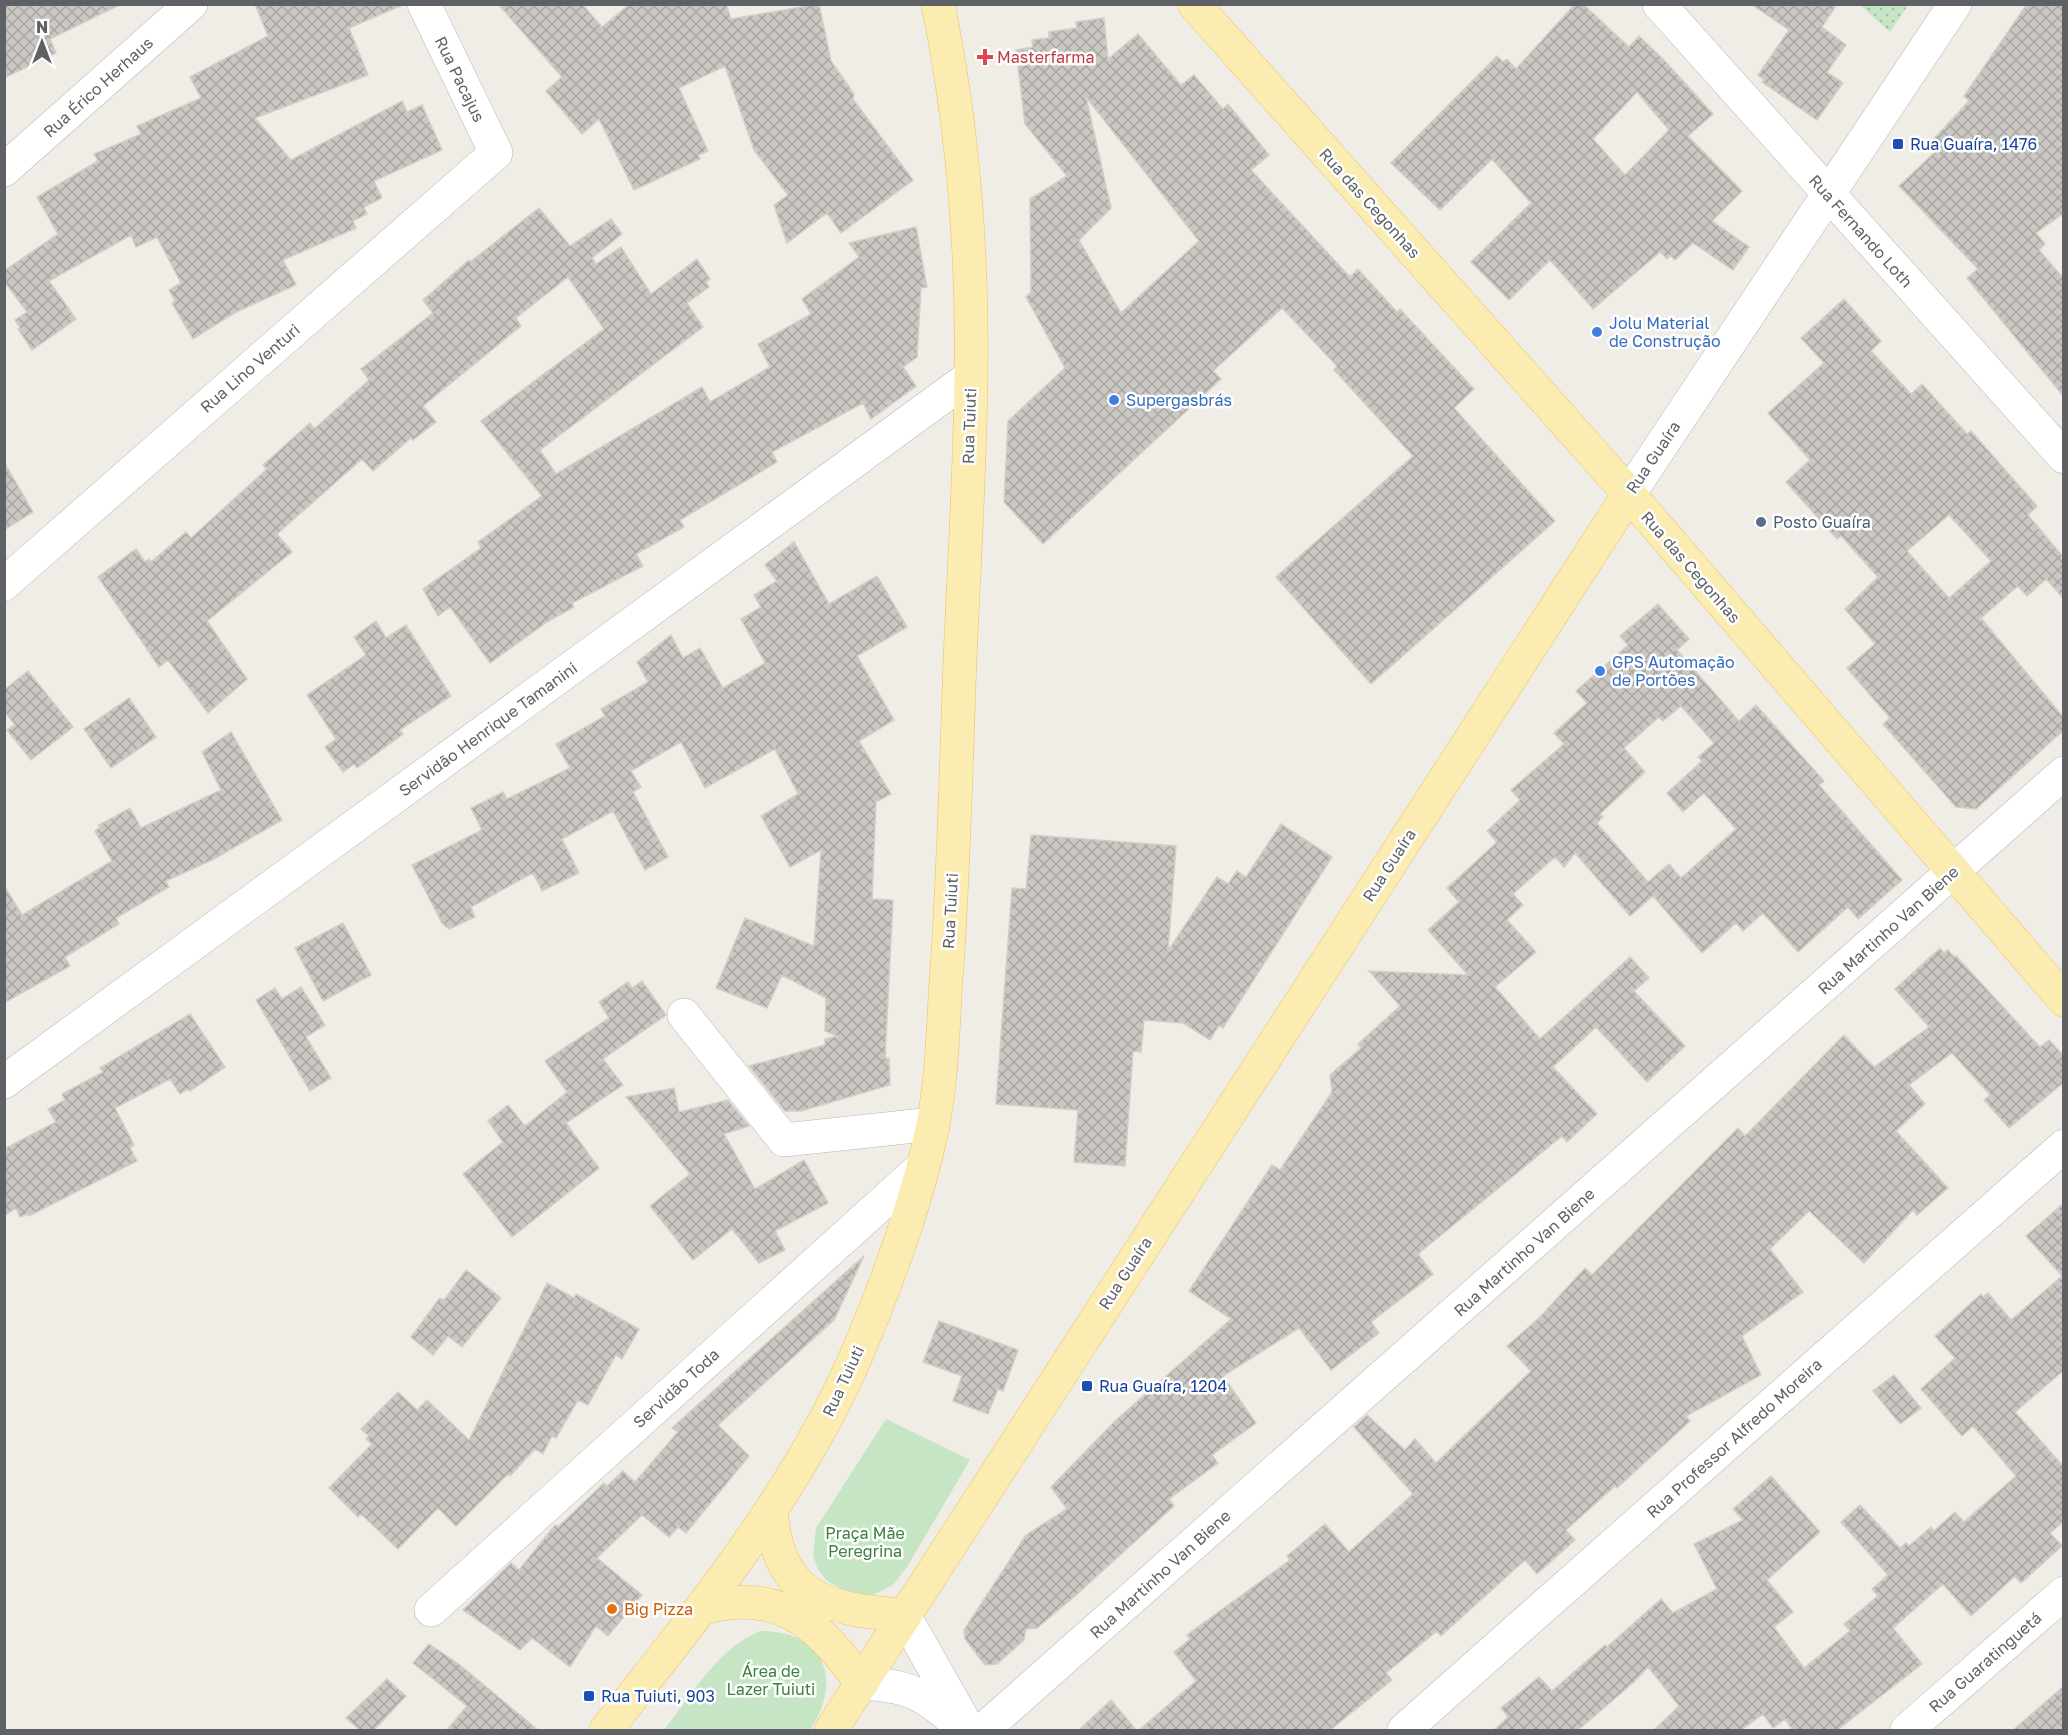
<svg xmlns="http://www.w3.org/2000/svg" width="2068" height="1735" font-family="'Golos Text',sans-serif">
	<defs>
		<pattern id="grass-dots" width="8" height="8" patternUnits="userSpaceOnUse" patternTransform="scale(1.5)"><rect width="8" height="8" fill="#c6e5c5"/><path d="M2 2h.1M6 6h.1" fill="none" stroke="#a4bda4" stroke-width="1.8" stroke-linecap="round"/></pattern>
		<pattern id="building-cross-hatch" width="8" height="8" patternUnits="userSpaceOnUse" patternTransform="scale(1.5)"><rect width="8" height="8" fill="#cbc8c4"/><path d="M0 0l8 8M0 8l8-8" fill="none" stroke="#a8a6a3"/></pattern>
	</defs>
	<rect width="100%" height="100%" fill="#f0ede7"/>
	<path fill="url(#grass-dots)" d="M 1860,5 L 1908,5 L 1890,32 Z"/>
	<path fill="#c6e5c5" d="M 886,1419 L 970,1460 L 907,1567 L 893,1585 L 873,1595 L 851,1595 L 826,1580 L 818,1569 L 813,1556 L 816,1528 Z
		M 761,1631 C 825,1631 843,1680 810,1730 L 664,1730 C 692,1695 718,1647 761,1631 Z"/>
	<path fill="url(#building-cross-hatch)" stroke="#d4cfc5" stroke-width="1.5" fill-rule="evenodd" d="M 4,4 L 121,4 L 50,39 L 56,53 L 4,78 Z
		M 255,4 L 405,4 L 349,28 L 368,75 L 255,118 L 291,160 L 402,101 L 407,112 L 422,105 L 442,150 L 374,181 L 382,198 L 364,207 L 367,214 L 353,221 L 356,228 L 283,260 L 296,285 L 236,312 L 193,339 L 172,303 L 175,301 L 169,290 L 181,283 L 157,237 L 136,247 L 131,235 L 49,281 L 76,319 L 32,350 L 18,329 L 20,328 L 15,320 L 27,312 L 4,281 L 4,271 L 58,234 L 37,197 L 98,161 L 94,154 L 141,134 L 137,126 L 201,98 L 190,77 L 268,36 Z
		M 498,4 L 582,4 L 602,27 L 630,4 L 726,4 L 731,19 L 819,4 L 831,61 L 854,94 L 853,99 L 913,180 L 841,233 L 827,213 L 787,243 L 774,205 L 788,195 L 754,150 L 725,66 L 679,88 L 708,151 L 698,155 L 700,159 L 634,190 L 599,119 L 582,134 L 546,91 L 562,77 Z
		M 1575,4 L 1583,4 L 1629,47 L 1639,36 L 1664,60 L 1713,114 L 1688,136 L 1742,191 L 1712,221 L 1749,247 L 1733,270 L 1693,243 L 1675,260 L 1670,255 L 1667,259 L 1660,252 L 1593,309 L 1550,260 L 1509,300 L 1471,262 L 1531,203 L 1492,159 L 1440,210 L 1391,163 L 1497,56 L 1503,62 L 1507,59 L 1516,69 ZM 1637,92 L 1669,130 L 1625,175 L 1593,139 Z
		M 1751,4 L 1837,4 L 1822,27 L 1846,45 L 1827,72 L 1843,83 L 1817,120 L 1762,82 L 1764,80 L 1758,75 L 1789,30 Z
		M 2027,4 L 2064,4 L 2064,213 L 2036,233 L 2045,244 L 2039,250 L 2064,279 L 2064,397 L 1967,278 L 1978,269 L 1899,186 L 1935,152 L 1928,145 L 1969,101 L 1964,96 Z
		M 1104,18 L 1108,59 L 1138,34 L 1181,85 L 1194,75 L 1223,109 L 1228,104 L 1269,155 L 1251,170 L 1350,277 L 1358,269 L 1397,312 L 1400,309 L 1474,389 L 1454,408 L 1555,521 L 1371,684 L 1276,577 L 1413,456 L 1334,370 L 1337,366 L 1282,308 L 1213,371 L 1221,379 L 1043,544 L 1004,502 L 1008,421 L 1065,368 L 1026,297 L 1031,292 L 1030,199 L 1067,176 L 1025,124 L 1016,50 L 1033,47 L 1032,40 L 1049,38 L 1049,32 L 1077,28 L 1076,22 ZM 1086,97 L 1199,241 L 1121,313 L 1079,240 L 1111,208 Z
		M 539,208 L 570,246 L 611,219 L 622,234 L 592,258 L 596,264 L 621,247 L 651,294 L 697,259 L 710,279 L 706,282 L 709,287 L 687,303 L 703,327 L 540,450 L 556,474 L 702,387 L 710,402 L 770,367 L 758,344 L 811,314 L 802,299 L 859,257 L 849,243 L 916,227 L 927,287 L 921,288 L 917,357 L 903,367 L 916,386 L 871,419 L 863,403 L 772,452 L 777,462 L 680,520 L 684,527 L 636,554 L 643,566 L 572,603 L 574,607 L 547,622 L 490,663 L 450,607 L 438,616 L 423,589 L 481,548 L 478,542 L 542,496 L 481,421 L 604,329 L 568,277 L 516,318 L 521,326 L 423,406 L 436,422 L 413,440 L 411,438 L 373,471 L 362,459 L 277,534 L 292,552 L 207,621 L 247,679 L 208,713 L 168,660 L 159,667 L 98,577 L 136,549 L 145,562 L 149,559 L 151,562 L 186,532 L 191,538 L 267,469 L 263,465 L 310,423 L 314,429 L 369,380 L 361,369 L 433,313 L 423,300 L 469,260 L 470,262 Z
		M 1844,299 L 1881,341 L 1871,351 L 1911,394 L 1922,384 L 1967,434 L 1971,431 L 2037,506 L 2028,515 L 2064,558 L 2064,599 L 2046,579 L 2027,596 L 2018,586 L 1981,618 L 2064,718 L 2064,730 L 1976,809 L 1956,807 L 1883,724 L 1890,718 L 1847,668 L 1875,644 L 1845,609 L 1878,577 L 1841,536 L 1837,539 L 1786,482 L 1810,460 L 1768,413 L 1824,363 L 1801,338 ZM 1949,515 L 1991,561 L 1949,598 L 1907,551 Z
		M 4,462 L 33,512 L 4,530 Z
		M 794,542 L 829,604 L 877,576 L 907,627 L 857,656 L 894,720 L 859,741 L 891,794 L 876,802 L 872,899 L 893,900 L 885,1058 L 889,1058 L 890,1085 L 801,1111 L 785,1111 L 749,1066 L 825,1045 L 825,1039 L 837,1036 L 825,1031 L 826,998 L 782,975 L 767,1008 L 716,988 L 745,918 L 814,946 L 821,850 L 790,867 L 761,816 L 798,794 L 775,749 L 705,788 L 681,742 L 631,771 L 641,787 L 633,792 L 668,857 L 645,870 L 613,811 L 562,839 L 579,873 L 542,891 L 533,873 L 471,907 L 475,917 L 449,929 L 442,923 L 412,865 L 482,830 L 471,808 L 503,792 L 507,799 L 570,768 L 556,744 L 605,716 L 601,709 L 648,682 L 637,662 L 671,635 L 683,658 L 700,648 L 723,688 L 765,663 L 741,619 L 761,607 L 754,595 L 777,581 L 765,565 Z
		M 1658,604 L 1689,639 L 1677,650 L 1739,721 L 1756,705 L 1824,781 L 1819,785 L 1902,880 L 1858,919 L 1848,907 L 1798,952 L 1763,913 L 1743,931 L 1736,923 L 1702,953 L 1653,896 L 1630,916 L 1575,853 L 1564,867 L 1555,857 L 1513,894 L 1523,905 L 1507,920 L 1536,952 L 1495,987 L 1540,1039 L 1630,957 L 1649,978 L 1634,991 L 1685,1046 L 1647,1082 L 1596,1027 L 1553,1067 L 1597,1114 L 1567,1142 L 1562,1136 L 1418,1254 L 1433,1274 L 1371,1322 L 1379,1333 L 1331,1370 L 1299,1328 L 1223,1376 L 1256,1423 L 1212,1455 L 1218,1463 L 1169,1499 L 1174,1506 L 1075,1596 L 1037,1628 L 1026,1629 L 1024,1640 L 997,1664 L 985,1665 L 965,1639 L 964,1630 L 1026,1535 L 1067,1509 L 1051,1487 L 1115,1421 L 1231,1319 L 1189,1291 L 1272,1165 L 1280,1170 L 1332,1092 L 1330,1075 L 1361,1048 L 1358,1044 L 1400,1006 L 1369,971 L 1468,975 L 1428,930 L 1459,902 L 1447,888 L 1497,842 L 1487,831 L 1520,800 L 1511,790 L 1564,744 L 1554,733 L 1587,703 L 1576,691 L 1628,645 L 1620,636 ZM 1681,706 L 1714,743 L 1698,757 L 1702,761 L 1667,793 L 1683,812 L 1704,793 L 1736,829 L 1681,878 L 1669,864 L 1648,882 L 1597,823 L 1603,817 L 1600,814 L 1645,772 L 1624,748 L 1659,717 L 1663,721 Z
		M 376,621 L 386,638 L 406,625 L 451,696 L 400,730 L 403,734 L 357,768 L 354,764 L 343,772 L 325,747 L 336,739 L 307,695 L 366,655 L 354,637 Z
		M 28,671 L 73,727 L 31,760 L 7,730 L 15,725 L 4,711 L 4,690 Z
		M 129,698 L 156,737 L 111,768 L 84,729 Z
		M 231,732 L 282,820 L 214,859 L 166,881 L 169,887 L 116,918 L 119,924 L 65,957 L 70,966 L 4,1003 L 4,885 L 22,915 L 112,861 L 95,831 L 100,827 L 99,825 L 130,808 L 141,828 L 221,790 L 202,752 Z
		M 1281,824 L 1332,857 L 1223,1028 L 1219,1025 L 1210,1040 L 1183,1023 L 1144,1020 L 1141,1052 L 1133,1051 L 1125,1166 L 1074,1162 L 1078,1110 L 996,1104 L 1012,888 L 1026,889 L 1031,835 L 1176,846 L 1168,951 L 1217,877 L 1228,884 L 1237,871 L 1246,877 Z
		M 343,923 L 371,975 L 323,1001 L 295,948 Z
		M 1940,948 L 1944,953 L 1948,950 L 1954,957 L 1956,956 L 2040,1047 L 2049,1040 L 2064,1056 L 2064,1082 L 2009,1128 L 1984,1100 L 1990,1095 L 1952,1053 L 1909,1085 L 1925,1104 L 1896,1131 L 1948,1188 L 1917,1215 L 1913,1210 L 1864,1263 L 1809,1211 L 1770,1249 L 1803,1292 L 1742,1336 L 1761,1375 L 1686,1416 L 1690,1421 L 1617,1488 L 1615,1486 L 1566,1530 L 1575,1540 L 1537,1574 L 1525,1560 L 1441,1636 L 1437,1631 L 1386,1673 L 1392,1680 L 1329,1731 L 1138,1731 L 1196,1681 L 1174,1652 L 1190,1639 L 1187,1635 L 1290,1560 L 1287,1556 L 1325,1524 L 1349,1552 L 1413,1494 L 1354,1427 L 1367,1415 L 1405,1450 L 1415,1439 L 1436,1463 L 1531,1371 L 1507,1346 L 1539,1318 L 1585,1268 L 1592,1275 L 1738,1128 L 1745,1136 L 1844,1035 L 1874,1067 L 1929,1027 L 1895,989 Z
		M 642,981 L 666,1015 L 603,1059 L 623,1085 L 566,1123 L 599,1168 L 512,1237 L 463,1174 L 503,1142 L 488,1121 L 508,1105 L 525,1126 L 567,1092 L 545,1061 L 609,1018 L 599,1002 L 628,982 L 632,988 Z
		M 301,987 L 325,1025 L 306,1037 L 331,1078 L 310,1091 L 256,1000 L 275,988 L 282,999 Z
		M 190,1014 L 225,1067 L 190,1091 L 188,1089 L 180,1094 L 170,1079 L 115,1108 L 134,1145 L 130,1148 L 137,1161 L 29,1216 L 28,1214 L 20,1217 L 16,1208 L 4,1216 L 4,1149 L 56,1122 L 48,1109 L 65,1100 L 62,1094 L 103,1072 L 100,1068 Z
		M 674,1088 L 679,1112 L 728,1100 L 749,1126 L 724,1134 L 755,1189 L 804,1160 L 828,1203 L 775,1231 L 785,1250 L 759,1263 L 732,1229 L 693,1260 L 650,1206 L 690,1174 L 626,1097 Z
		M 2064,1203 L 2064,1370 L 2015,1412 L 2064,1467 L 2064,1521 L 2050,1533 L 2062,1546 L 2021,1583 L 2015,1576 L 1971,1616 L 1943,1584 L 1893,1628 L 1922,1664 L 1836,1731 L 1793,1731 L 1785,1719 L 1773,1728 L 1763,1714 L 1740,1731 L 1653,1731 L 1679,1706 L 1648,1667 L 1634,1682 L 1577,1731 L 1493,1731 L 1508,1717 L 1501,1708 L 1539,1677 L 1552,1691 L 1605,1645 L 1607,1647 L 1661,1599 L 1673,1613 L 1717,1589 L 1694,1544 L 1743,1520 L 1733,1509 L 1771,1476 L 1820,1532 L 1767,1580 L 1793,1612 L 1774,1627 L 1804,1668 L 1850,1631 L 1844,1624 L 1878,1596 L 1872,1589 L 1888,1575 L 1841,1522 L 1860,1505 L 1900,1548 L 1906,1543 L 1909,1546 L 1931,1527 L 1934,1531 L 1955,1512 L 1964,1522 L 2016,1476 L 1973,1426 L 1962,1436 L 1921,1389 L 1955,1358 L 1935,1336 L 1981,1294 L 1983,1297 L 1988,1293 L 2011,1320 L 2062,1276 L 2026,1236 Z
		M 864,1256 L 834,1320 L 718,1425 L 749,1456 L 686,1533 L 678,1527 L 669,1537 L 642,1515 L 597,1558 L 642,1595 L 608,1636 L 596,1626 L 570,1667 L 532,1638 L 520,1650 L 463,1610 L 511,1563 L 519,1570 L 555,1525 L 558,1527 L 604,1483 L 607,1486 L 623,1471 L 635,1482 L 678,1432 L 672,1428 Z
		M 466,1270 L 501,1298 L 462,1347 L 448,1336 L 433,1355 L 411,1337 L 439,1299 L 445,1299 Z
		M 547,1283 L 574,1298 L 576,1294 L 639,1329 L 622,1359 L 616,1355 L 588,1405 L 578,1400 L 556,1438 L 552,1436 L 543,1454 L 535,1449 L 510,1476 L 508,1474 L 456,1526 L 438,1508 L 398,1549 L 361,1514 L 358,1517 L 329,1488 L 372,1444 L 366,1439 L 369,1436 L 361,1429 L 398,1392 L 417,1410 L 427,1400 L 469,1440 Z
		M 939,1321 L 1018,1350 L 1003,1391 L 998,1389 L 988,1414 L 953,1401 L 962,1376 L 923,1362 Z
		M 1894,1375 L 1921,1408 L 1900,1424 L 1873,1391 Z
		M 429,1644 L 460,1665 L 539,1731 L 446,1731 L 467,1706 L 413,1663 Z
		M 387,1679 L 406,1696 L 373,1731 L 361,1731 L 346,1718 Z
		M 2064,1686 L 2064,1731 L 2012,1731 Z
		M 1111,1700 L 1137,1731 L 1078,1731 Z"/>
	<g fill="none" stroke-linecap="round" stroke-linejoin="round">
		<defs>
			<path id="minor" d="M 1659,4 L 2064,457
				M 4,170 L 191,4
				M 1629,494 L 1955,4
				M 4,584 L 496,153 L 424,4
				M 684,1015 L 784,1140 L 933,1124
				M 4,1082 L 971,376
				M 431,1610 L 922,1167
				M 904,1615 L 969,1730
				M 862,1683 C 910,1686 923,1693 959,1725
				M 983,1730 L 2064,773
				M 1404,1730 L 2064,1146
				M 1907,1730 L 2064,1593"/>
			<path id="major" d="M 1194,4 L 1629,494 L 2064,1000
				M 771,1510 C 778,1599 827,1610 904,1615
				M 702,1608 C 783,1588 815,1622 862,1683
				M 606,1730 C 701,1609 803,1486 862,1342 C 889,1277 919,1194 933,1125 C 942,1078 943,1028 946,980 C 954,873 956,767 960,660 C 964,566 970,471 971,377 C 973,252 963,127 938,4
				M 831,1730 L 1629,494"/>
		</defs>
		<use href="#minor" stroke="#b4b7bb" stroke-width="34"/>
		<use href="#major" stroke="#eac266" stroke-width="34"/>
		<use href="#minor" stroke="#fff" stroke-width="33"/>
		<use href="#major" stroke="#fbedb1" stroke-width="33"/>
	</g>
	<path fill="#e0444e" stroke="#fff" stroke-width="2" d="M982 48h6v6h6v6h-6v6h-6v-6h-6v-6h6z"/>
	<g fill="#1a4fb4" stroke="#fff" stroke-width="2">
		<rect x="1892" y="138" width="12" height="12" rx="3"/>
		<rect x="1081" y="1380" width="12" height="12" rx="3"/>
		<rect x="583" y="1690" width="12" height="12" rx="3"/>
	</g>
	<g fill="#3f7fe0" stroke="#fff" stroke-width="2">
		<circle cx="1597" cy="332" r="6"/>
		<circle cx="1114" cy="400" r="6"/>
		<circle cx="1600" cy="671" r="6"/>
	</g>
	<circle fill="#5c6f8a" stroke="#fff" stroke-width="2" cx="1761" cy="522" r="6"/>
	<circle fill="#e8710a" stroke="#fff" stroke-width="2" cx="612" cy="1609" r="6"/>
	<g text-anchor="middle" stroke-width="5" stroke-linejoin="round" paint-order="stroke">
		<g font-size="16" fill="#be3a42" stroke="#fff" text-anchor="start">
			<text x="997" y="63">Masterfarma</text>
		</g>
		<g font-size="16" fill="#5e6266" stroke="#fff">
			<text transform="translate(460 79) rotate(64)" y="6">Rua Pacajus</text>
			<text transform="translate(98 87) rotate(-42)" y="6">Rua Érico Herhaus</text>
			<text transform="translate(1370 203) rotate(48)" y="6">Rua das Cegonhas</text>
			<text transform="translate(1861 231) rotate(48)" y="6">Rua Fernando Loth</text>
			<text transform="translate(250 368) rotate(-41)" y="6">Rua Lino Venturi</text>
			<text transform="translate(969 426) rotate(-88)" y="6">Rua Tuiuti</text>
			<text transform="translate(1653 457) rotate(-56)" y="6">Rua Guaíra</text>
			<text transform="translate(1691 567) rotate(49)" y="6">Rua das Cegonhas</text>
			<text transform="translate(488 729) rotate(-36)" y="6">Servidão Henrique Tamanini</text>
			<text transform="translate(1389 865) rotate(-57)" y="6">Rua Guaíra</text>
			<text transform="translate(950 911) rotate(-87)" y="6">Rua Tuiuti</text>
			<text transform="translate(1888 930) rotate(-42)" y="6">Rua Martinho Van Biene</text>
			<text transform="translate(1524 1252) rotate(-42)" y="6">Rua Martinho Van Biene</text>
			<text transform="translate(1125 1273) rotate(-57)" y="6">Rua Guaíra</text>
			<text transform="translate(843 1381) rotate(-65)" y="6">Rua Tuiuti</text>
			<text transform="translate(676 1388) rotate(-42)" y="6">Servidão Toda</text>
			<text transform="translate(1734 1438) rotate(-42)" y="6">Rua Professor Alfredo Moreira</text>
			<text transform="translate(1160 1574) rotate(-42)" y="6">Rua Martinho Van Biene</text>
			<text transform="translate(1985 1662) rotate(-41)" y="6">Rua Guaratinguetá</text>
		</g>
		<g font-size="16" fill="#164399" stroke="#fff" text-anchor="start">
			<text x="1910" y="150">Rua Guaíra, 1476</text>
			<text x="1099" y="1392">Rua Guaíra, 1204</text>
			<text x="601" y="1702">Rua Tuiuti, 903</text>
		</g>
		<g font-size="16" fill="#366cbe" stroke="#fff" text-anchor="start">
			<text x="1609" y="329">Jolu Material<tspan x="1609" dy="18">de Construção</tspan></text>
			<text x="1126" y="406">Supergasbrás</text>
			<text x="1612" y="668">GPS Automação<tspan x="1612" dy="18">de Portões</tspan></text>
		</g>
		<g font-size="16" fill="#4e5e75" stroke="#fff" text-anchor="start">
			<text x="1773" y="528">Posto Guaíra</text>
		</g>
		<g font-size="16" fill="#3a823c" stroke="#fff">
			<text x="865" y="1539">Praça Mãe<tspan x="865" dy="18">Peregrina</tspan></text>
			<text x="771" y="1677">Área de<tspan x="771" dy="18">Lazer Tuiuti</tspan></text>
		</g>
		<g font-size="16" fill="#c56008" stroke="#fff" text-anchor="start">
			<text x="624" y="1615">Big Pizza</text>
		</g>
	</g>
	<rect width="2068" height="1735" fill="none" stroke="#5e6266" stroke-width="12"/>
	<g transform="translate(42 42)" stroke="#ffffff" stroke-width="4.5" paint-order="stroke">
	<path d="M0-4.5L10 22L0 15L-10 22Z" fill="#5e6266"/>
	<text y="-9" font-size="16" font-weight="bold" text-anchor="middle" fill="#5e6266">N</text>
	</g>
</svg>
